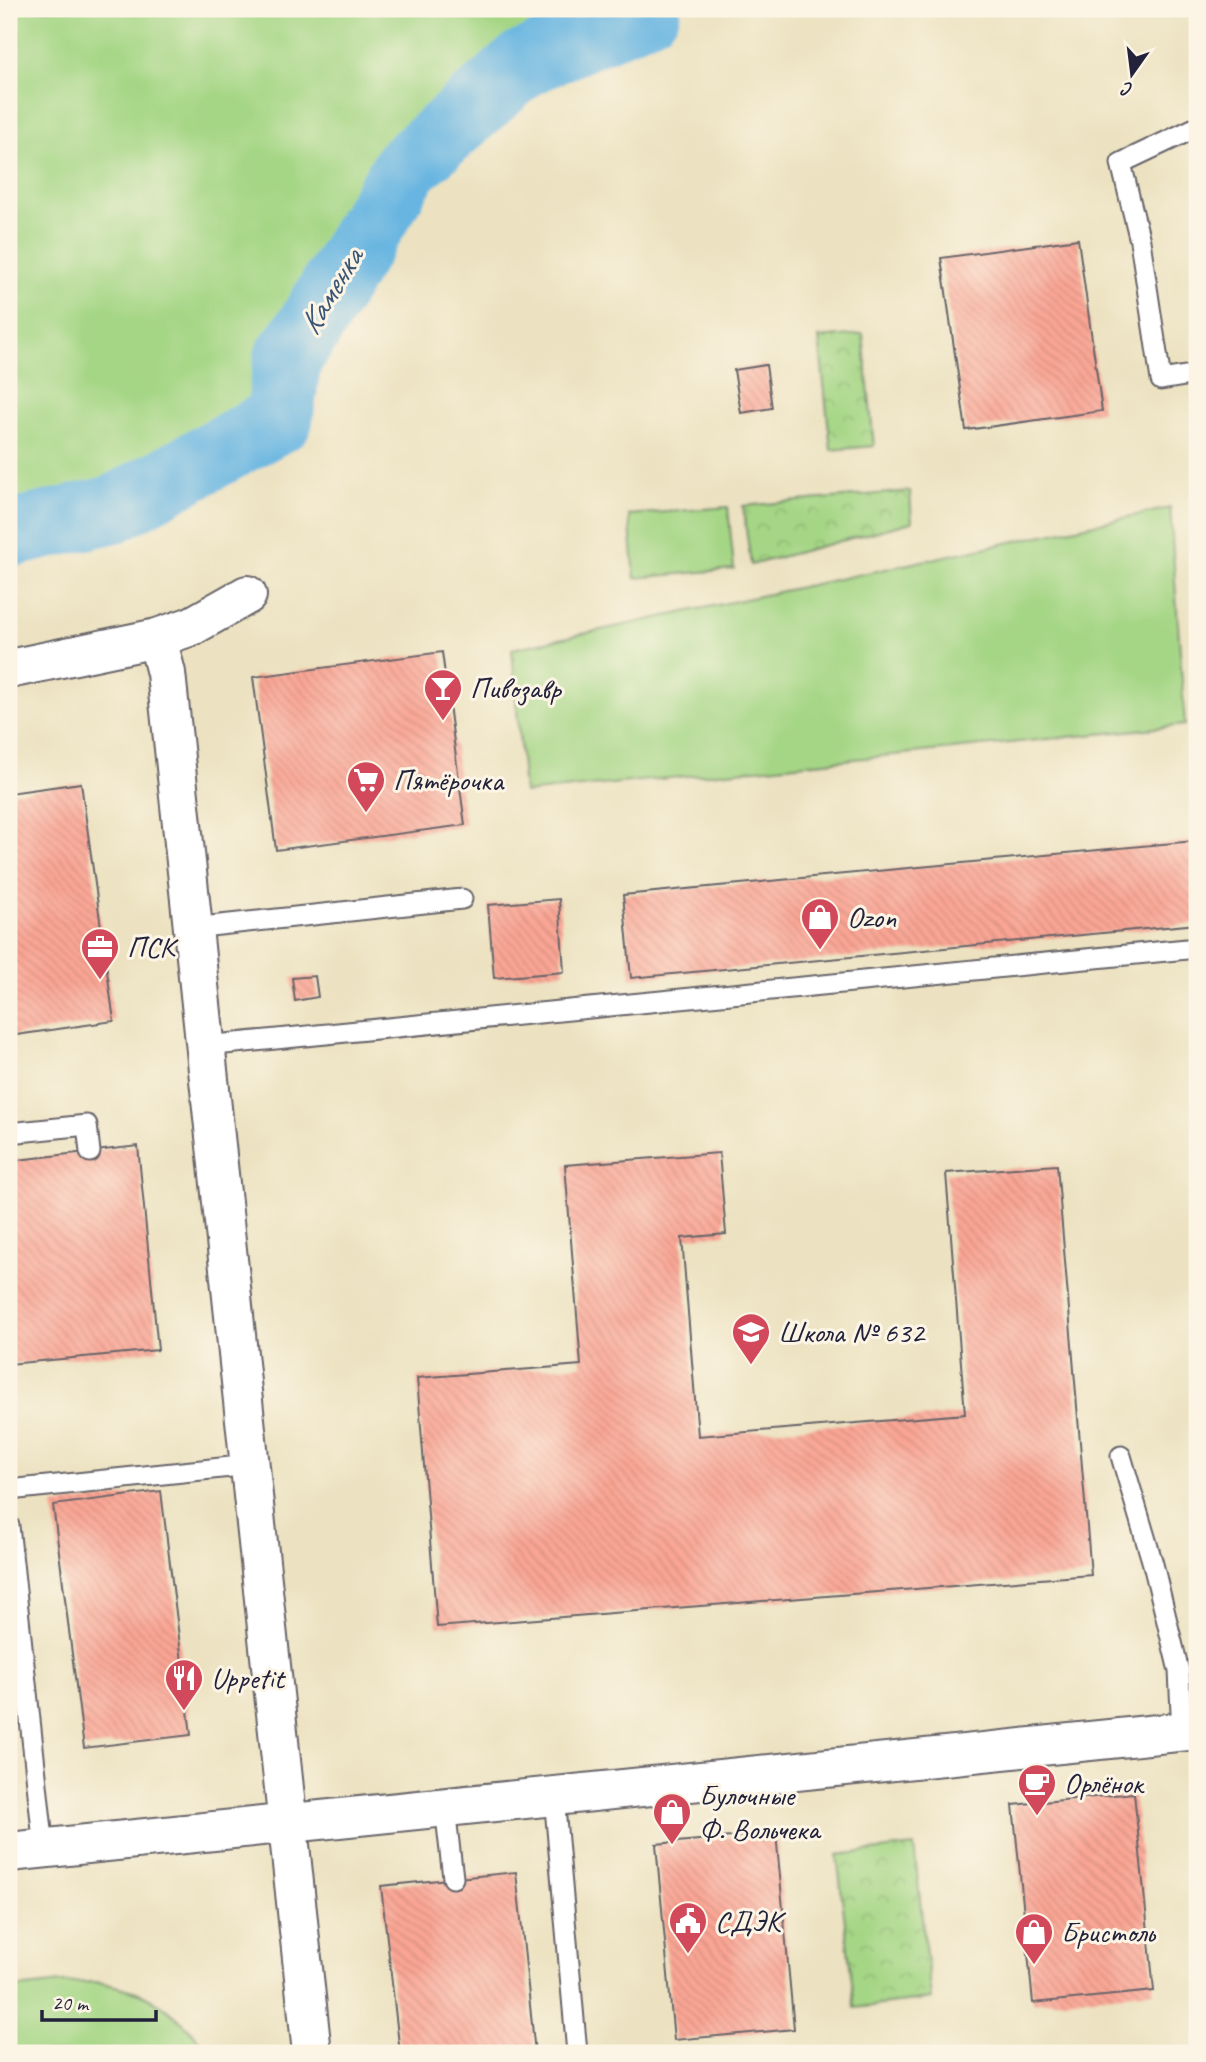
<svg xmlns="http://www.w3.org/2000/svg" width="1206" height="2062" font-family="Caveat,sans-serif">
	<defs>
		<pattern id="park-crowns" width="20" height="18" patternUnits="userSpaceOnUse" patternTransform="scale(1.75)"><rect width="20" height="18" fill="#a5d685"/><path d="M2 6a3 3 0 1 1 6 0M12 15a3 3 0 1 1 6 0" fill="none" stroke="#8eb774"/></pattern>
		<pattern id="building-back-hatch" width="6" height="6" patternUnits="userSpaceOnUse" patternTransform="scale(1.75)"><rect width="6" height="6" fill="#faa594"/><path d="M-1 5l2 2M0 0l6 6M5-1l2 2" fill="none" stroke="#d68e80"/></pattern>
	</defs>
	<rect width="100%" height="100%" fill="#fcf5e5"/>
	<filter id="ink" filterUnits="userSpaceOnUse"><feTurbulence type="fractalNoise" baseFrequency=".0143" numOctaves="2"/><feDisplacementMap in="SourceGraphic" scale="14" xChannelSelector="R" yChannelSelector="G"/><feConvolveMatrix kernelMatrix="1 2 1 2 8 2 1 2 1" color-interpolation-filters="sRGB"/></filter>
	<filter id="wash" filterUnits="userSpaceOnUse"><feTurbulence type="fractalNoise" baseFrequency=".00686" numOctaves="4" result="noise"/><feDisplacementMap in="SourceGraphic" scale="28" xChannelSelector="R" yChannelSelector="G"/><feGaussianBlur stdDeviation="1.57" result="paint"/><feColorMatrix in="noise" values="0 0 0 0 0 0 0 0 0 0 0 0 0 0 0 0 0 1.4 0 .05"/><feComposite in="paint" operator="in"/></filter>
	<g filter="url(#wash)">
		<rect width="100%" height="100%" fill="#ece2c1"/>
		<path fill="#a5d685" stroke="#647c60" stroke-width="2" d="M 9,9 L 613,9 L 505,47 L 406,167 L 309,328 L 288,358 L 279,419 L 114,509 L 9,534 Z
			M 728,507 L 734,569 L 635,578 L 629,515 Z
			M 1170,508 L 1185,725 L 524,793 L 512,649 Z
			M 99,1982 C 113,1986 129,1988 142,1994 C 163,2004 198,2032 206,2053 L 9,2053 L 9,1989 L 62,1983 Z"/>
		<path fill="url(#park-crowns)" stroke="#647c60" stroke-width="2" d="M 863,334 L 874,446 L 831,450 L 819,338 Z
			M 910,491 L 912,522 L 751,565 L 743,506 Z
			M 914,1846 L 931,1999 L 855,2008 L 837,1855 Z"/>
		<g fill="none" stroke-linecap="round" stroke-linejoin="round">
			<path stroke="#67b5e1" stroke-width="68" d="M 9,534 L 114,509 L 279,419 L 288,358 L 309,328 L 406,167 L 523,64 L 647,9"/>
		</g>
		<g id="blocks">
			<path fill="url(#building-back-hatch)" d="M 1078,239 L 1102,411 L 966,430 L 941,258 Z
				M 766,365 L 772,408 L 741,413 L 734,370 Z
				M 442,652 L 465,825 L 276,850 L 253,677 Z
				M 81,783 L 114,1021 L 9,1036 L 9,793 Z
				M 1194,841 L 1197,873 L 1197,924 L 631,978 L 623,895 Z
				M 559,899 L 564,972 L 494,978 L 488,905 Z
				M 315,976 L 318,997 L 295,1001 L 292,978 Z
				M 138,1146 L 158,1350 L 9,1364 L 9,1161 Z
				M 719,1153 L 726,1234 L 682,1238 L 698,1436 L 965,1414 L 946,1173 L 1057,1165 L 1091,1575 L 437,1627 L 417,1378 L 581,1365 L 565,1165 Z
				M 161,1491 L 191,1735 L 84,1748 L 53,1505 Z
				M 1134,1793 L 1154,1991 L 1033,2003 L 1013,1805 Z
				M 776,1833 L 794,2029 L 674,2040 L 656,1844 Z
				M 516,1872 L 535,2053 L 400,2053 L 381,1886 Z"/>
		</g>
	</g>
	<g filter="url(#ink)">
		<use href="#blocks" fill-opacity="0" stroke="#69656a" stroke-width="2"/>
		<g fill="none" stroke-linecap="round" stroke-linejoin="round">
			<defs>
				<path id="service" d="M 1197,127 L 1121,163 L 1140,241 L 1161,380 L 1197,374
					M 192,928 L 462,899
					M 205,1046 L 1197,948
					M 9,1133 L 87,1125 L 90,1152
					M 1121,1456 L 1153,1564 L 1179,1671 L 1182,1732
					M 9,1490 L 250,1465
					M 9,1526 L 44,1849
					M 554,1796 L 577,2053
					M 445,1807 L 453,1878"/>
				<path id="minor" d="M 157,638 L 166,673 L 312,2053
					M 9,669 L 157,638 L 192,626 L 247,595
					M 9,1852 L 1197,1730"/>
			</defs>
			<use href="#service" stroke="#69656a" stroke-width="23"/>
			<use href="#minor" stroke="#69656a" stroke-width="42"/>
			<use href="#service" stroke="#fff" stroke-width="19"/>
			<use href="#minor" stroke="#fff" stroke-width="38"/>
		</g>
	</g>
	<defs>
		<symbol id="bar-pin" viewBox="-11 -11 22 30"><path d="M0 17L-7.5 6A9.5 9.5 0 1 1 7.5 6Z" fill="#d1495b" stroke="#fcf5e5"/><path d="M-6-5H6L.8 .8V4.5H3.5V6h-7V4.5H-.8V.8Z" fill="#fff"/></symbol>
		<symbol id="supermarket-pin" viewBox="-11 -11 22 30"><path d="M0 17L-7.5 6A9.5 9.5 0 1 1 7.5 6Z" fill="#d1495b" stroke="#fcf5e5"/><path d="M-6-5.5h2.5l.6 2H6L4.5 2H-2.5L-4.4-4H-6ZM-1.5 3.2a1.3 1.3 0 1 0 .1 0ZM3 3.2a1.3 1.3 0 1 0 .1 0Z" fill="#fff"/></symbol>
		<symbol id="shop-pin" viewBox="-11 -11 22 30"><path d="M0 17L-7.5 6A9.5 9.5 0 1 1 7.5 6Z" fill="#d1495b" stroke="#fcf5e5"/><path d="M-5-2.5h2.3a2.7 3.5 0 0 1 5.4 0H5L5.5 6h-11ZM-1.5-2.5h3a1.5 2.3 0 0 0-3 0Z" fill="#fff"/></symbol>
		<symbol id="office-pin" viewBox="-11 -11 22 30"><path d="M0 17L-7.5 6A9.5 9.5 0 1 1 7.5 6Z" fill="#d1495b" stroke="#fcf5e5"/><path d="M-6-3h4V-5.5h4V-3h4V5H-6ZM-1-4.5V-3h2v-1.5ZM-6 0V1H6V0Z" fill="#fff"/></symbol>
		<symbol id="school-pin" viewBox="-11 -11 22 30"><path d="M0 17L-7.5 6A9.5 9.5 0 1 1 7.5 6Z" fill="#d1495b" stroke="#fcf5e5"/><path d="M0-5L7-2L0 1L-7-2ZM-4 1L0 2.5L4 1V4Q0 6-4 4Z" fill="#fff"/></symbol>
		<symbol id="restaurant-pin" viewBox="-11 -11 22 30"><path d="M0 17L-7.5 6A9.5 9.5 0 1 1 7.5 6Z" fill="#d1495b" stroke="#fcf5e5"/><path d="M-5-6h1v4h1v-4h1v4h1v-4h1v5L-1.5 .5V6h-2V.5L-5-1ZM5-6V6H3V1.5H1.5Q1.5-4 5-6Z" fill="#fff"/></symbol>
		<symbol id="cafe-pin" viewBox="-11 -11 22 30"><path d="M0 17L-7.5 6A9.5 9.5 0 1 1 7.5 6Z" fill="#d1495b" stroke="#fcf5e5"/><path d="M-5.5-4.5H6V0H3Q3 3.5 0 3.5H-2.5Q-5.5 3.5-5.5 0ZM3-3.2v2h1.7v-2ZM-6 4.5H4V6H-6Z" fill="#fff"/></symbol>
		<symbol id="civic-pin" viewBox="-11 -11 22 30"><path d="M0 17L-7.5 6A9.5 9.5 0 1 1 7.5 6Z" fill="#d1495b" stroke="#fcf5e5"/><path d="M-.6-6.5H3V-4.5H.6V-3L4-1V1h2V6H-6V1h2V-1L-.6-3ZM-1.2 2.5V6h2.4V2.5Z" fill="#fff"/></symbol>
	</defs>
	<g fill-rule="evenodd">
		<use href="#bar-pin" x="421" y="666" width="44" height="60"/>
		<use href="#supermarket-pin" x="344" y="758" width="44" height="60"/>
		<use href="#shop-pin" x="798" y="895" width="44" height="60"/>
		<use href="#office-pin" x="78" y="925" width="44" height="60"/>
		<use href="#school-pin" x="729" y="1310" width="44" height="60"/>
		<use href="#restaurant-pin" x="162" y="1656" width="44" height="60"/>
		<use href="#cafe-pin" x="1015" y="1761" width="44" height="60"/>
		<use href="#shop-pin" x="650" y="1790" width="44" height="60"/>
		<use href="#civic-pin" x="666" y="1899" width="44" height="60"/>
		<use href="#shop-pin" x="1012" y="1910" width="44" height="60"/>
	</g>
	<g text-anchor="middle" stroke-width="6" stroke-linejoin="round" paint-order="stroke">
		<g font-size="30" fill="#22223b" stroke="#fcf5e5" text-anchor="start">
			<text x="470" y="698">Пивозавр</text>
			<text x="393" y="790">Пятёрочка</text>
			<text x="847" y="927">Ozon</text>
			<text x="127" y="957">ПСК</text>
			<text x="778" y="1342">Школа № 632</text>
			<text x="211" y="1688">Uppetit</text>
			<text x="1064" y="1793">Орлёнок</text>
			<text x="699" y="1805">Булочные<tspan x="699" dy="34">Ф. Вольчека</tspan></text>
			<text x="715" y="1931">СДЭК</text>
			<text x="1061" y="1942">Бристоль</text>
		</g>
		<g font-size="32" font-style="italic" fill="#3a5575" stroke="#fcf5e5">
			<text transform="translate(330 291) rotate(-59)" y="11">Каменка</text>
		</g>
	</g>
	<rect width="1206" height="2062" fill="none" stroke="#fcf5e5" stroke-width="35"/>
	<g transform="translate(1132 74) rotate(194)" stroke="#fcf5e5" stroke-width="5" paint-order="stroke">
	<path d="M0-5L12 26L0 18L-12 26Z" fill="#22223b"/>
	<text y="-10" font-size="19" font-weight="bold" text-anchor="middle" fill="#22223b">С</text>
	</g>
	<path d="M42 2010v10h114v-10" fill="none" stroke="#22223b" stroke-width="3.5"/>
	<text x="52" y="2010" font-size="21" fill="#22223b" stroke="#fcf5e5" stroke-width="5" paint-order="stroke">20 m</text>
</svg>
